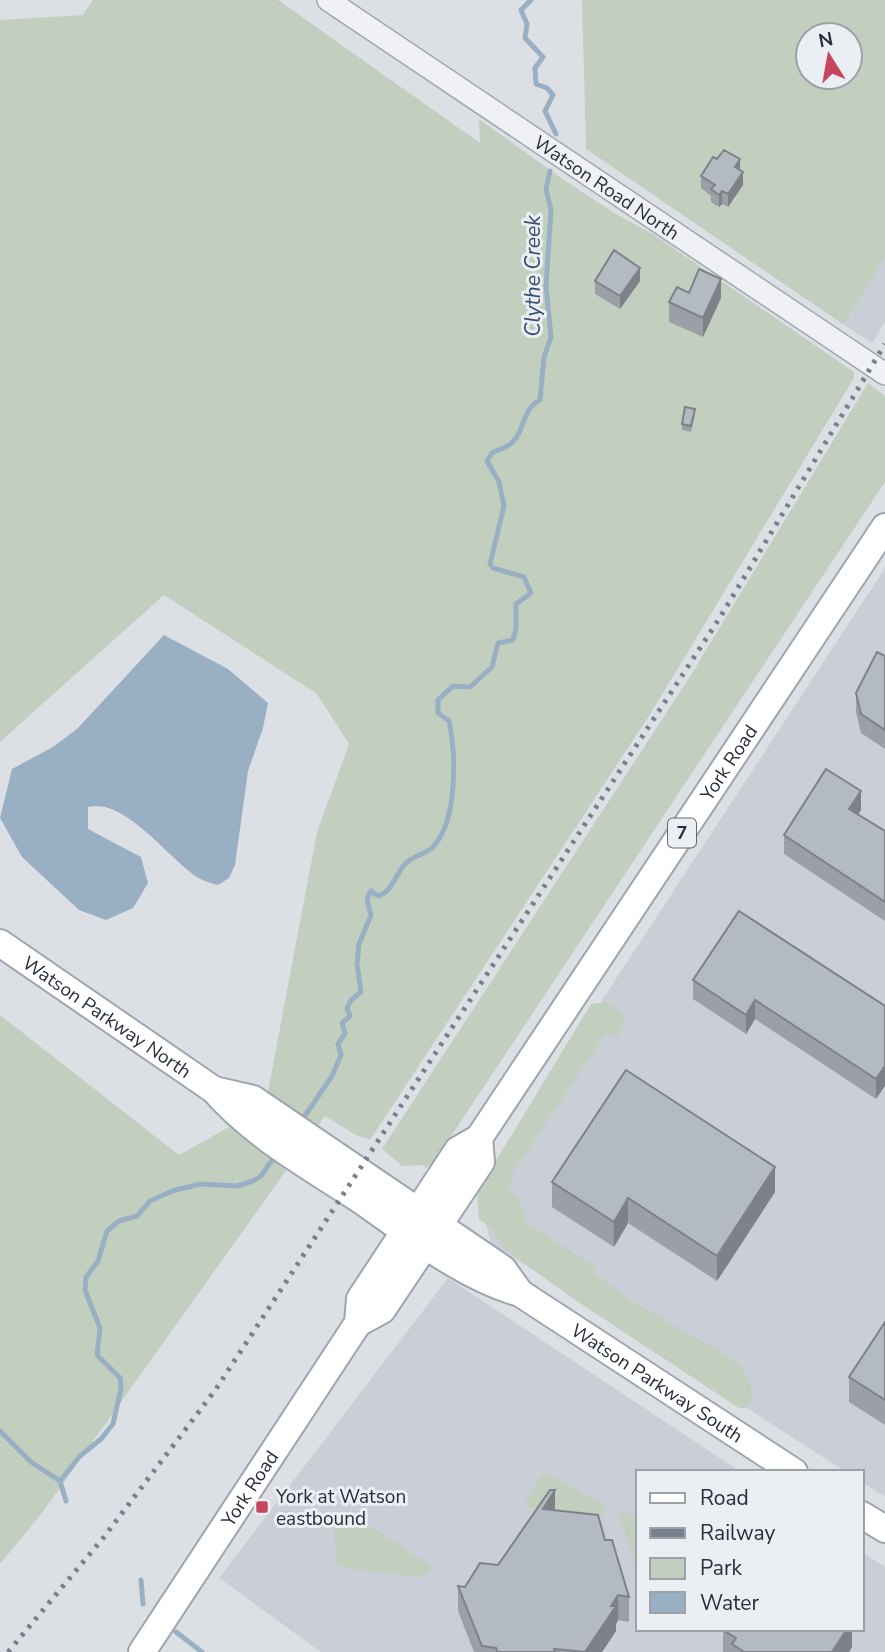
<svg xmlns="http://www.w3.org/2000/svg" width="885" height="1652" font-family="'Nunito Sans',sans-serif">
	<rect width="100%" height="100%" fill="#dce0e5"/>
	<path fill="#cacfd7" d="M 885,258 L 885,322 L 872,343 L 844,325 Z
		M 885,568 L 885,1497 L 862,1482 L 862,1472 L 846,1472 L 490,1242 L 479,1188 Z
		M 448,1278 L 741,1472 L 638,1472 L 638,1629 L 862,1629 L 862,1552 L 885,1567 L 885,1652 L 321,1652 L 219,1578 Z"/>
	<path fill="#c3cfbe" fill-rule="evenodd" d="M 93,0 L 278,0 L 480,143 L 479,119 L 561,178 L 616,214 L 653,234 L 854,372 L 854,378 L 649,716 L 370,1140 L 354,1134 L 325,1116 L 42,1513 L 0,1564 L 0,1015 L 179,1155 L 265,1107 L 317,832 L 349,744 L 317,694 L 164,595 L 0,742 L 0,20 L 83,15 Z
		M 582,0 L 885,0 L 885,258 L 844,325 L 586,149 ZM 808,35 L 850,35 L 850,77 L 808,77 Z
		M 868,383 L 885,396 L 885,482 L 432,1165 L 425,1168 L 424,1165 L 402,1166 L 382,1149 L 691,675 Z
		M 605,1002 L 622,1011 C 627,1022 623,1028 617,1038 L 606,1033 L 510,1177 L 513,1180 L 507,1190 L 518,1197 L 527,1223 L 595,1266 L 595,1274 L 632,1301 L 725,1354 L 745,1371 L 754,1397 L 745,1408 L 739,1408 L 575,1300 L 506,1250 L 492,1229 L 479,1219 L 477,1192 L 591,1004 Z
		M 542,1474 L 549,1474 L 602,1504 L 605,1512 C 592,1523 542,1514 527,1506 L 525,1502 Z
		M 347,1511 L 430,1565 L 433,1570 L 423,1577 L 417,1577 L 344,1568 L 336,1564 L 334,1532 L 337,1518 Z
		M 625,1511 L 638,1519 L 638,1571 L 621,1520 L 621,1513 Z"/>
	<path fill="#99b0c4" d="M 164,635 L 228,669 L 268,703 L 263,728 L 248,771 L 235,865 L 229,878 L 218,885 C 211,883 203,881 197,877 C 168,858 125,798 88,807 L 88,829 L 141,857 L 148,883 L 133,908 L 106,920 L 79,910 L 22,857 L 0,818 L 12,769 L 53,747 L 78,728 Z"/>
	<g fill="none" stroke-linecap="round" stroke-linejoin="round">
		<path stroke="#99b0c4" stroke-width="5" d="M 531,0 L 521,10 L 527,24 L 525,38 L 543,57 L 535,68 L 536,84 L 547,88 L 553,95 L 545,111 L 556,134
			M 300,1123 L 332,1076 L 341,1055 L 338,1044 L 345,1033 L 342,1023 L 350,1016 L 347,1008 L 351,1000 L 361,992 L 357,964 L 359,944 L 371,915 C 369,905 364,900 371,891 L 378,896 C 394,890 395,874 406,863 C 414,855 425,855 433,847 C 458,820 456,754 449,721 L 438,713 L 438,700 L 453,686 L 470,687 L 492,667 L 498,643 L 513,640 L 516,628 L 516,604 L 531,593 L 524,577 L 493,568 L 490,564 L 504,506 L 499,482 L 487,461 L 492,453 C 501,448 509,448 516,438 C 525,425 524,408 540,400 L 544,357 L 551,337 L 546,286 L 551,210 L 546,189 L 550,171
			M 0,1431 L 31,1462 L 60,1481
			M 66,1501 L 60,1481 L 80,1456 L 101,1439 L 113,1424 L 121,1389 L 120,1378 L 97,1355 L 100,1328 L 85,1290 L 86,1277 L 98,1261 L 107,1231 L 119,1221 L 137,1216 L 150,1201 L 172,1191 L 200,1184 L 237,1186 L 253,1181 L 261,1176 L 277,1153
			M 141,1580 L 143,1604
			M 176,1632 L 202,1652"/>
		<defs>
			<g id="minor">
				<path id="s1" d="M 328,0 L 885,374"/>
			</g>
			<g id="major">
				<path id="s2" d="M 0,943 L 214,1090 C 254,1136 309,1166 359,1199 C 407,1232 464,1278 520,1293 L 794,1472"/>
				<path d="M 214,1090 L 253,1099 L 503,1269 L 520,1293"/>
				<path d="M 358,1323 L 382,1310 L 481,1162 L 479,1138"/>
				<path d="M 862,1515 L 885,1529"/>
				<path id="s3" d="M 142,1652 L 358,1323 L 360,1299 L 458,1150 L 479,1138 L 885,527"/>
			</g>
		</defs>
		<use href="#minor" stroke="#a2a7af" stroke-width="24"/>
		<use href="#major" stroke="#9ca5b0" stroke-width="30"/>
		<use href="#minor" stroke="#eff1f4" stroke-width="21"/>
		<use href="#major" stroke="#fff" stroke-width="26"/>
		<path stroke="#77818e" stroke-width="5" stroke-dasharray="3.5 7" stroke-linecap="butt" d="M 8,1652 L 104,1537 L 216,1389 L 719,619 L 885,344"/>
	</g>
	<path fill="#9ba0a7" d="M 740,170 L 743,185 L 728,207 L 722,204 L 719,207 L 711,202 L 711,196 L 701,188 L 701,176 Z
		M 595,281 L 640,281 L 620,309 L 595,294 Z
		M 689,293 L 721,298 L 703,337 L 669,322 L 669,302 Z
		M 695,415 L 691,432 L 682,430 L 682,424 Z
		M 885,656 L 885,749 L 861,733 L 856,712 L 856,693 Z
		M 861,810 L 858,814 L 885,831 L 885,921 L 784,854 L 784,835 Z
		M 693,980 L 885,1006 L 876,1099 L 755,1019 L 746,1034 L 693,999 Z
		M 552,1182 L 775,1192 L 717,1281 L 628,1223 L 614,1247 L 552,1207 Z
		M 885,1322 L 885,1425 L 849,1402 L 849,1377 Z
		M 555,1510 L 605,1540 L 629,1597 L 629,1622 L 618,1620 L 616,1624 L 616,1631 L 602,1652 L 474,1652 L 458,1611 L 458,1586 L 465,1587 L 498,1565 Z
		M 852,1629 L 852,1647 L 849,1652 L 723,1652 L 723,1630 Z"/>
	<path fill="#7e8288" d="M 740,159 L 740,172 L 735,167 Z
		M 743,172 L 743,185 L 728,207 L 728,194 Z
		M 722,191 L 722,204 L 719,207 L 719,195 Z
		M 640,268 L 640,281 L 620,309 L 620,296 Z
		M 721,279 L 721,298 L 703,337 L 703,318 Z
		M 861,791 L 861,810 L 849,828 L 849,809 Z
		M 755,1000 L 755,1019 L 746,1034 L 746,1015 Z
		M 885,1066 L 885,1086 L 876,1099 L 876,1079 Z
		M 775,1167 L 775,1192 L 717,1281 L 717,1256 Z
		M 628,1198 L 628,1223 L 614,1247 L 614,1222 Z
		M 555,1490 L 555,1515 L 543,1509 Z
		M 618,1595 L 618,1620 L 616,1624 L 616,1631 L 602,1652 L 585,1652 L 611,1606 Z
		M 847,1629 L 852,1629 L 852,1647 L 849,1652 L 832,1652 Z"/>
	<path fill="#b4bac2" stroke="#7e8288" stroke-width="2" d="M 724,150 L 740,159 L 735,167 L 743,172 L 728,194 L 722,191 L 719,195 L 711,189 L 715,185 L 701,176 L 713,157 L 717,159 Z
		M 614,250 L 640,268 L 620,296 L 595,281 Z
		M 699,269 L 721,279 L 703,318 L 669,302 L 677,287 L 689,293 Z
		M 685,407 L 695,409 L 691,426 L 682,424 Z
		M 877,652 L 885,656 L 885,730 L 861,714 L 856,693 Z
		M 826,769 L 861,791 L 849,809 L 885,831 L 885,902 L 784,835 Z
		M 739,911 L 885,1006 L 885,1066 L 876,1079 L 755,1000 L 746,1015 L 693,980 Z
		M 626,1070 L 775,1167 L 717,1256 L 628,1198 L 614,1222 L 552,1182 Z
		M 885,1322 L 885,1400 L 849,1377 Z
		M 550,1490 L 555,1490 L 543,1509 L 598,1515 L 605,1540 L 612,1540 L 629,1597 L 618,1595 L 611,1606 L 616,1606 L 585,1652 L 554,1649 L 555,1652 L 498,1652 L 496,1648 L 482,1646 L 458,1586 L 465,1587 L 480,1563 L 498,1565 Z
		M 724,1629 L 847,1629 L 832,1652 L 744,1652 L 732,1644 L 736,1638 L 723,1630 Z"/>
	<rect fill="#c6465f" stroke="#ebeff3" stroke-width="2.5" x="255" y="1500" width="14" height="14" rx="3.5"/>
	<g text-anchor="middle" stroke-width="6" stroke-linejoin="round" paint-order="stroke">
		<rect fill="#ebeff3" stroke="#626972" stroke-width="2" x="668" y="818.5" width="28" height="29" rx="5"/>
		<g font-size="18" font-weight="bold" fill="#272f3b">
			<text x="682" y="839">7</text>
		</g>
		<g font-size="19" fill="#272f3b" stroke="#ebeff3">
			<text dy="7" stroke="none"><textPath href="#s1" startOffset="336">Watson Road North</textPath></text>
			<text dy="7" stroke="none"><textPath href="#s3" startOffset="1071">York Road</textPath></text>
			<text dy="7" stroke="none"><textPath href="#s2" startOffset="130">Watson Parkway North</textPath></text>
			<text dy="7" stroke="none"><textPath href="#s2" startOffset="793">Watson Parkway South</textPath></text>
			<text dy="7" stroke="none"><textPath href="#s3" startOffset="196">York Road</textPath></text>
		</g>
		<g font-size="19" fill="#272f3b" stroke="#ebeff3" text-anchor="start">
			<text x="276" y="1503">York at Watson<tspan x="276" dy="22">eastbound</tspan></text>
		</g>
		<g font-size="21" font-style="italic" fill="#334f6c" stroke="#ebeff3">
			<text transform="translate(533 276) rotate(-90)" y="7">Clythe Creek</text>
		</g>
	</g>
	<rect x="636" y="1470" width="228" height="161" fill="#ebeff3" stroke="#9da2a9" stroke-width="2"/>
	<rect x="650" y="1493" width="35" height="10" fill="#ffffff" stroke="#9da2a9" stroke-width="2"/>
	<text x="700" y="1505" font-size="21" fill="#272f3b">Road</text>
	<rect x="650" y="1528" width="35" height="10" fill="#77818e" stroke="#9da2a9" stroke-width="2"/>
	<text x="700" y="1540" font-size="21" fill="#272f3b">Railway</text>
	<rect x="650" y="1558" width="35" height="21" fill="#c3cfbe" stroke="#9da2a9" stroke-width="2"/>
	<text x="700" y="1575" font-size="21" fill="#272f3b">Park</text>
	<rect x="650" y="1592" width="35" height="21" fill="#99b0c4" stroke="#9da2a9" stroke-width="2"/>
	<text x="700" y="1610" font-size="21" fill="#272f3b">Water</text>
	<g transform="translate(829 56) rotate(349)"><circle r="33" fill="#ebeff3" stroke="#9da2a9" stroke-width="2"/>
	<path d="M0-5L12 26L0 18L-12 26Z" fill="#c6465f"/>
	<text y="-10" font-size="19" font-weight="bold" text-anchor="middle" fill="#272f3b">N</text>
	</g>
</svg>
